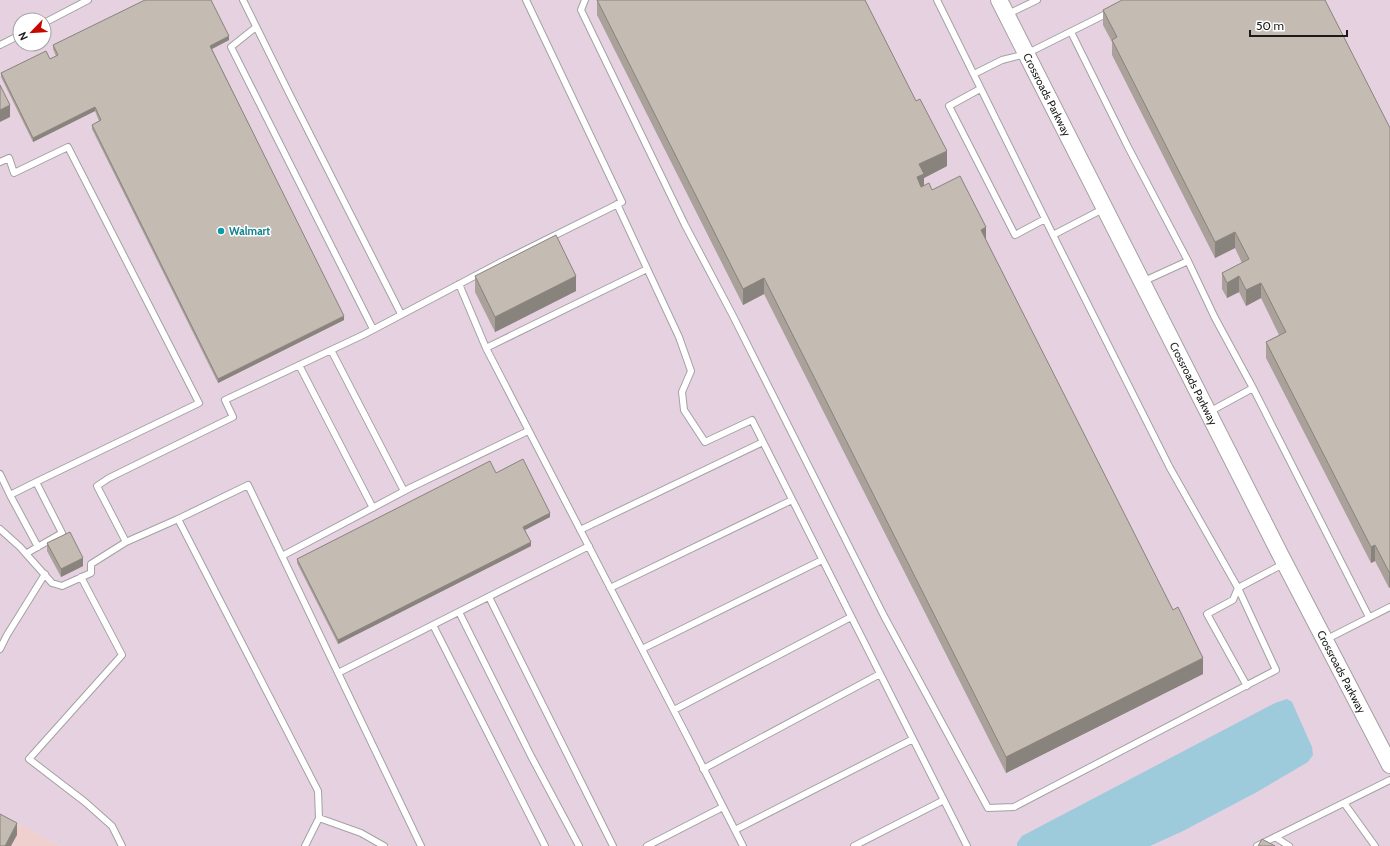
<svg xmlns="http://www.w3.org/2000/svg" width="1390" height="846" font-family="Cabin,sans-serif">
	<rect width="100%" height="100%" fill="#ede9e0"/>
	<path fill="#efd0ce" d="M 0,814 L 61,846 L 0,846 Z"/>
	<path fill="#e6d1e1" fill-rule="evenodd" d="M 0,0 L 1390,0 L 1390,846 L 61,846 L 0,814 ZM 20,20 L 44,20 L 44,44 L 20,44 Z"/>
	<path fill="#9ecbdc" d="M 1287,699 L 1292,702 L 1312,747 L 1313,755 L 1308,762 L 1257,792 L 1183,831 L 1150,846 L 1017,846 L 1017,843 L 1022,836 L 1275,703 Z"/>
	<g fill="none" stroke-linecap="round" stroke-linejoin="round">
		<defs>
			<path id="service" d="M 243,0 L 289,93 L 401,314
				M 585,0 L 581,10 L 685,225 L 732,314 L 884,616 L 988,808 L 1014,807 L 1276,670 L 1238,588 L 1285,563
				M 937,0 L 1057,243 L 1170,468 L 1238,588 L 1233,600 L 1207,614 L 1247,686
				M 1008,14 L 1037,0
				M 44,23 L 88,0
				M 256,27 L 231,47 L 373,329
				M 1071,32 L 1128,147 L 1188,261 L 1215,318 L 1253,388 L 1369,617
				M 0,45 L 20,35
				M 974,74 L 1002,60 L 1026,54 L 1110,12
				M 980,89 L 949,106 L 1015,235 L 1045,219
				M 0,162 L 9,158 L 14,173 L 68,147 L 199,403 L 36,482
				M 617,204 L 679,337 L 691,371 L 682,392 L 684,410 L 705,442 L 752,420 L 967,846
				M 1053,235 L 1103,209
				M 1142,282 L 1188,261
				M 459,284 L 486,348 L 647,269
				M 486,348 L 688,738 L 743,846
				M 331,350 L 404,491
				M 299,365 L 373,508
				M 1209,412 L 1253,388
				M 0,474 L 10,495
				M 178,519 L 248,485 L 421,846
				M 0,529 L 20,547 L 52,583 L 62,586 L 91,573 L 91,564 L 126,542 L 97,486 L 109,478 L 233,417 L 225,400 L 363,335 L 503,261 L 622,202 L 526,0
				M 580,530 L 763,442
				M 126,542 L 178,519 L 318,791 L 319,818 L 305,846
				M 27,553 L 62,533 L 36,482 L 10,495 L 38,547
				M 282,556 L 410,488 L 528,431
				M 81,577 L 122,655 L 29,759 L 85,802 L 112,826 L 122,846
				M 610,588 L 792,500
				M 489,597 L 613,846
				M 459,612 L 531,756 L 579,846
				M 433,625 L 545,846
				M 1325,640 L 1390,607
				M 0,649 L 7,635 L 45,574
				M 642,649 L 822,560
				M 338,673 L 589,546
				M 674,710 L 851,617
				M 703,769 L 880,674
				M 1344,803 L 1375,846
				M 319,818 L 361,833 L 384,846
				M 735,830 L 913,739
				M 1275,837 L 1289,846
				M 647,846 L 723,807
				M 854,846 L 944,800
				M 1257,846 L 1390,780"/>
			<g id="tertiary">
				<path id="s1" d="M 999,0 L 1281,556 L 1390,765"/>
			</g>
		</defs>
		<use href="#service" stroke="#a2a2a2" stroke-width="8"/>
		<use href="#tertiary" stroke="#a2a2a2" stroke-width="18"/>
		<use href="#service" stroke="#fff" stroke-width="6"/>
		<use href="#tertiary" stroke="#fff" stroke-width="16"/>
	</g>
	<path fill="#a9a19a" d="M 597,0 L 947,166 L 924,178 L 924,185 L 932,190 L 986,240 L 1203,674 L 1006,773 L 764,294 L 743,305 L 597,15 Z
		M 1103,10 L 1390,128 L 1390,587 L 1389,588 L 1375,561 L 1371,563 L 1266,358 L 1266,342 L 1279,335 L 1261,298 L 1246,306 L 1239,292 L 1227,298 L 1222,289 L 1222,273 L 1242,263 L 1235,248 L 1215,258 L 1112,55 L 1112,42 L 1103,25 Z
		M 229,40 L 212,49 L 344,320 L 218,383 L 92,129 L 92,125 L 99,121 L 95,111 L 33,142 L 1,77 L 1,73 L 50,59 L 56,56 L 53,49 L 53,45 Z
		M 475,276 L 576,291 L 495,332 L 475,292 Z
		M 496,473 L 550,517 L 525,530 L 531,546 L 338,644 L 297,563 L 297,559 Z
		M 47,543 L 83,566 L 61,577 L 47,551 Z"/>
	<path fill="#89837d" d="M 229,36 L 229,40 L 210,50 L 210,46 Z
		M 10,105 L 10,117 L 0,122 L 0,110 Z
		M 95,107 L 95,111 L 33,142 L 33,138 Z
		M 947,151 L 947,166 L 924,178 L 924,189 L 917,193 L 917,177 L 919,164 Z
		M 986,227 L 986,243 L 981,230 Z
		M 1235,232 L 1235,248 L 1215,258 L 1215,242 Z
		M 576,276 L 576,291 L 495,332 L 495,317 Z
		M 1239,276 L 1239,292 L 1227,298 L 1227,283 Z
		M 764,278 L 764,294 L 743,305 L 743,289 Z
		M 1261,283 L 1261,298 L 1246,306 L 1246,290 Z
		M 344,316 L 344,320 L 218,383 L 218,379 Z
		M 550,513 L 550,517 L 523,531 L 523,527 Z
		M 531,542 L 531,546 L 338,644 L 338,640 Z
		M 1375,545 L 1375,561 L 1371,563 L 1371,547 Z
		M 83,558 L 83,566 L 61,577 L 61,569 Z
		M 1389,572 L 1390,572 L 1390,587 L 1389,588 Z
		M 1203,658 L 1203,674 L 1006,773 L 1006,757 Z
		M 17,823 L 17,835 L 11,846 L 5,846 Z"/>
	<path fill="#c4bbb3" stroke="#89837d" d="M 145,0 L 211,0 L 229,36 L 210,46 L 344,316 L 218,379 L 92,125 L 101,120 L 95,107 L 33,138 L 1,73 L 46,51 L 50,59 L 58,55 L 53,45 Z
		M 597,0 L 865,0 L 916,101 L 920,99 L 947,151 L 919,164 L 924,174 L 917,177 L 921,187 L 929,183 L 932,190 L 960,176 L 986,227 L 981,230 L 1173,610 L 1178,607 L 1203,658 L 1006,757 L 764,278 L 743,289 Z
		M 1122,0 L 1325,0 L 1390,128 L 1390,572 L 1389,572 L 1375,545 L 1371,547 L 1266,342 L 1286,332 L 1261,283 L 1246,290 L 1239,276 L 1227,283 L 1222,273 L 1249,259 L 1235,232 L 1215,242 L 1112,40 L 1117,37 L 1103,10 Z
		M 0,85 L 10,105 L 0,110 Z
		M 556,235 L 576,276 L 495,317 L 475,276 Z
		M 523,459 L 550,513 L 523,527 L 531,542 L 338,640 L 297,559 L 490,461 L 496,473 Z
		M 70,532 L 83,558 L 61,569 L 47,543 Z
		M 0,814 L 17,823 L 5,846 L 0,846 Z
		M 1262,839 L 1275,846 L 1258,846 Z"/>
	<circle fill="#0f9aa8" stroke="#fff" stroke-width="1.5" cx="221" cy="231" r="4"/>
	<g text-anchor="middle" stroke-width="3" stroke-linejoin="round" paint-order="stroke">
		<g font-size="11" fill="#1b1b1b" stroke="#fff">
			<text dy="4" stroke="none"><textPath href="#s1" startOffset="106">Crossroads Parkway</textPath></text>
			<text dy="4" stroke="none"><textPath href="#s1" startOffset="430">Crossroads Parkway</textPath></text>
			<text dy="4" stroke="none"><textPath href="#s1" startOffset="754">Crossroads Parkway</textPath></text>
		</g>
		<g font-size="11" font-weight="bold" fill="#0d838f" stroke="#fff" text-anchor="start">
			<text x="229" y="235">Walmart</text>
		</g>
	</g>
	<g transform="translate(32 32) rotate(245)"><circle r="19" fill="#ffffff" stroke="#a4a4a4"/>
	<path d="M0-3L7 15L0 10L-7 15Z" fill="#c60900"/>
	<text y="-6" font-size="11" font-weight="bold" text-anchor="middle" fill="#1b1b1b">N</text>
	</g>
	<path d="M1250 30v6h97v-6" fill="none" stroke="#1b1b1b" stroke-width="2"/>
	<text x="1256" y="30" font-size="12" fill="#1b1b1b" stroke="#ffffff" stroke-width="3" paint-order="stroke">50 m</text>
</svg>
